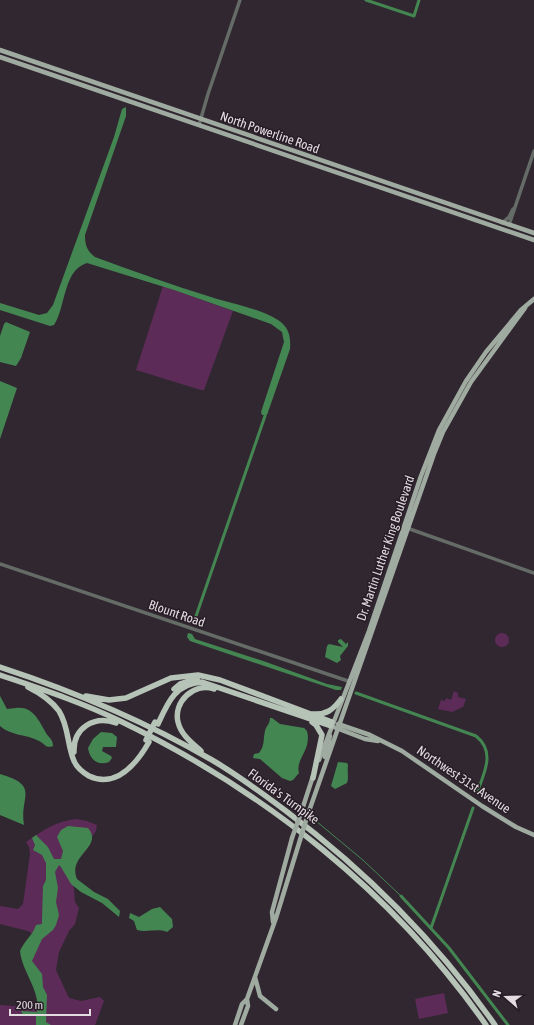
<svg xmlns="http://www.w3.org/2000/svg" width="534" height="1025" font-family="'Asap Condensed',sans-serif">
	<rect width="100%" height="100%" fill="#312730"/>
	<path fill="#5d2b58" d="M 163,286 L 233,311 L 204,390 L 201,390 L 136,370 Z
		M495 640a7 7 0 1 1 14 0a7 7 0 1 1-14 0Z
		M 454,691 L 458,693 L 458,697 L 466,699 L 463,707 L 452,712 L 438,709 L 441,700 L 445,701 L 446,698 L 451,700 Z
		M 77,819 L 87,821 L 97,825 L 96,831 L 72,865 L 75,902 L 79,908 L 75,924 L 69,931 L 59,952 L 56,970 L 69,998 L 81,1001 L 100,997 L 104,1001 L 95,1025 L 0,1025 L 0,1005 L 43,1008 L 25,961 L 34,935 L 28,931 L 0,924 L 0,906 L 18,909 L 23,904 L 30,854 L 29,847 L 26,842 C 43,830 56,821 77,819 Z
		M 444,993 L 448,1013 L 419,1019 L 415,999 Z"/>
	<path fill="#448652" d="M 126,107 L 126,116 L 85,235 C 85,245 87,251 95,257 C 133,271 172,285 211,297 C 232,304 259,308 278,320 C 289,327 291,337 290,349 L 267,415 L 262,415 L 261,412 L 284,342 L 282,332 L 271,324 L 174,290 L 87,263 C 63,270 66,307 54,325 L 50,326 L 0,310 L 0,303 L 39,315 L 47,313 L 53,305 L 114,137 L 122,109 Z
		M 6,322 L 30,332 L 21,358 L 16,366 L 0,362 L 0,336 L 4,324 Z
		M 0,381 L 17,388 L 0,439 Z
		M 188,633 L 192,634 L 195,639 L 266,662 L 327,684 L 342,687 L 341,690 L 336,690 L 190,641 L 187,637 Z
		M 341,639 L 346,644 L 348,642 L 348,646 L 340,656 L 341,660 L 337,663 L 325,657 L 327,646 L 329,644 L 343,647 L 338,642 L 338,640 Z
		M 0,696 L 7,709 C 10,709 13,708 16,708 C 33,706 39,721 46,733 C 49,738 53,739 53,746 C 46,749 44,743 39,741 C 26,734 11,736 0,726 Z
		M 270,718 L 272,718 L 280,724 L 304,728 L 307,731 C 312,750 295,759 299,773 L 293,780 L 290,781 L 282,778 L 260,759 L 253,758 L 254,754 L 259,753 C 265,746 263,739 265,731 C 266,726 270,724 270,718 Z
		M 101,732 L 112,733 L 117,737 L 116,747 L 103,747 L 102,751 L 111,756 L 112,758 L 109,762 C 98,766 90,760 88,748 L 93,739 Z
		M 338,762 L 347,763 L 348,765 C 347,772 349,778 347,783 L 335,789 L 331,786 Z
		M 0,774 C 41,786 19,796 24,825 L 0,815 Z
		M 68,826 L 88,828 C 104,847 67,855 77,879 L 94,892 L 108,899 L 120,911 L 119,917 L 102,903 L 81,892 L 71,884 L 61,867 L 59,865 L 55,872 L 58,888 L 56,902 L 59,915 L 56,925 L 53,930 L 42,939 L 32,961 L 42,974 L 43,987 L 47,995 L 46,1022 L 51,1025 L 36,1025 L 36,1015 L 23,1015 L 21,1011 L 37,1012 C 41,991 22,972 20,951 C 24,941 33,935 36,925 L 42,924 L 42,920 L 43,886 L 46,880 L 46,863 L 42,855 L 33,850 L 35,845 L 32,838 L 36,835 L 48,847 L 54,859 L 61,859 L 63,851 L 57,837 L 61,830 Z
		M 160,907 L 172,919 L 173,927 L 167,932 C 157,928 147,933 137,930 L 134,921 L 129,918 L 130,913 L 139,917 L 152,909 Z"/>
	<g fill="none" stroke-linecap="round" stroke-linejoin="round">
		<path stroke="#448652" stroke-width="1" d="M 313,823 L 316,821 L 364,861 L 401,896"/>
		<path stroke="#448652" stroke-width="3" d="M 366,0 L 414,16 L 419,0
			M 194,622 L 265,416
			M 356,693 L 476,736 C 496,752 484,773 477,793
			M 401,896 L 449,948 L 508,1025
			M 431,928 L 473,808"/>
		<path stroke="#656b66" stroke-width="3.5" d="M 199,125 L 208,94 L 240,0
			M 502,223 L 509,217 L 513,209
			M 509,225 L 534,151
			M 407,528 L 534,573
			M 0,564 L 348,681"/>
		<path stroke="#9faaa0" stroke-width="4.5" d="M 0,50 L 534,233
			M 0,57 L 534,240
			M 338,724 L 370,735 L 402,751 L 482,806 L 516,827 L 534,835
			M 331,726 L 365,739 L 378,741
			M 325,757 L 330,736
			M 319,760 L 369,631 L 421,476 L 439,430 L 466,381 L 486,352 L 521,310 L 534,299
			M 301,813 L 313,776
			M 307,817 L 434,454 L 443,432 L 471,382 L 525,308
			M 273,922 L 272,912 L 292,838
			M 255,977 L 260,996 L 276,1009
			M 235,1025 L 242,1004 L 247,999 L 276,918 L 300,840
			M 241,1025 L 248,1006 L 247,999"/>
		<path stroke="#b6c3b7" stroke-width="5.5" d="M 0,667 C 73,691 145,721 212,760 C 238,775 262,793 286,811 C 367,872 437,942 495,1025
			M 0,675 C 41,689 81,702 120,721 C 265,791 394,893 486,1025
			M 28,687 C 40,693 51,700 59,711 C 69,727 67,745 74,761 C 77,768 82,772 89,776 C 116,789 137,763 149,742
			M 174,689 L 180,684 L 197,679
			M 86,696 L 109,700 L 126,698 L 171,678 L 198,675 L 220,680 L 332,722
			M 313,714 C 326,715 333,710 341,699
			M 312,722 L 316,725 L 322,735 L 313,778
			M 158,724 C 168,702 175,684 202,682 L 331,726
			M 201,751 C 192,743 181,735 178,722 C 173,702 194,682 214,689
			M 74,752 C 73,728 94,715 116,723"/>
		<path stroke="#9faaa0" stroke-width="4.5" d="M 292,838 L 301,813
			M 300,840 L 307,817"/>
		<path stroke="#b6c3b7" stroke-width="5.5" d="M 146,740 L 155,722"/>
	</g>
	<g text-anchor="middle" stroke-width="3" stroke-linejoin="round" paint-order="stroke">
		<g font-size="13" fill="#e2dbe0" stroke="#271d26">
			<text transform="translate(270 132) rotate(19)" y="5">North Powerline Road</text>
			<text transform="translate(385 548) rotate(-71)" y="5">Dr. Martin Luther King Boulevard</text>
			<text transform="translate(177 613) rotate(19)" y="5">Blount Road</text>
			<text transform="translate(464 779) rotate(34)" y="5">Northwest 31st Avenue</text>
			<text transform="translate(284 796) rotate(36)" y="5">Florida's Turnpike</text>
		</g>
	</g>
	<g transform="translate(506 997) rotate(290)" stroke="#271d26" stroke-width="3" paint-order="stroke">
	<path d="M0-3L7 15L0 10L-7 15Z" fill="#e2dbe0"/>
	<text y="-6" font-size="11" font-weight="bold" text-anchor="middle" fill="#e2dbe0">N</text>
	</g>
	<path d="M10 1009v6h80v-6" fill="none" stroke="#e2dbe0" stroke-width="2"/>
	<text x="16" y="1009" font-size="12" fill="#e2dbe0" stroke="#271d26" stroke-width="3" paint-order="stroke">200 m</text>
</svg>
